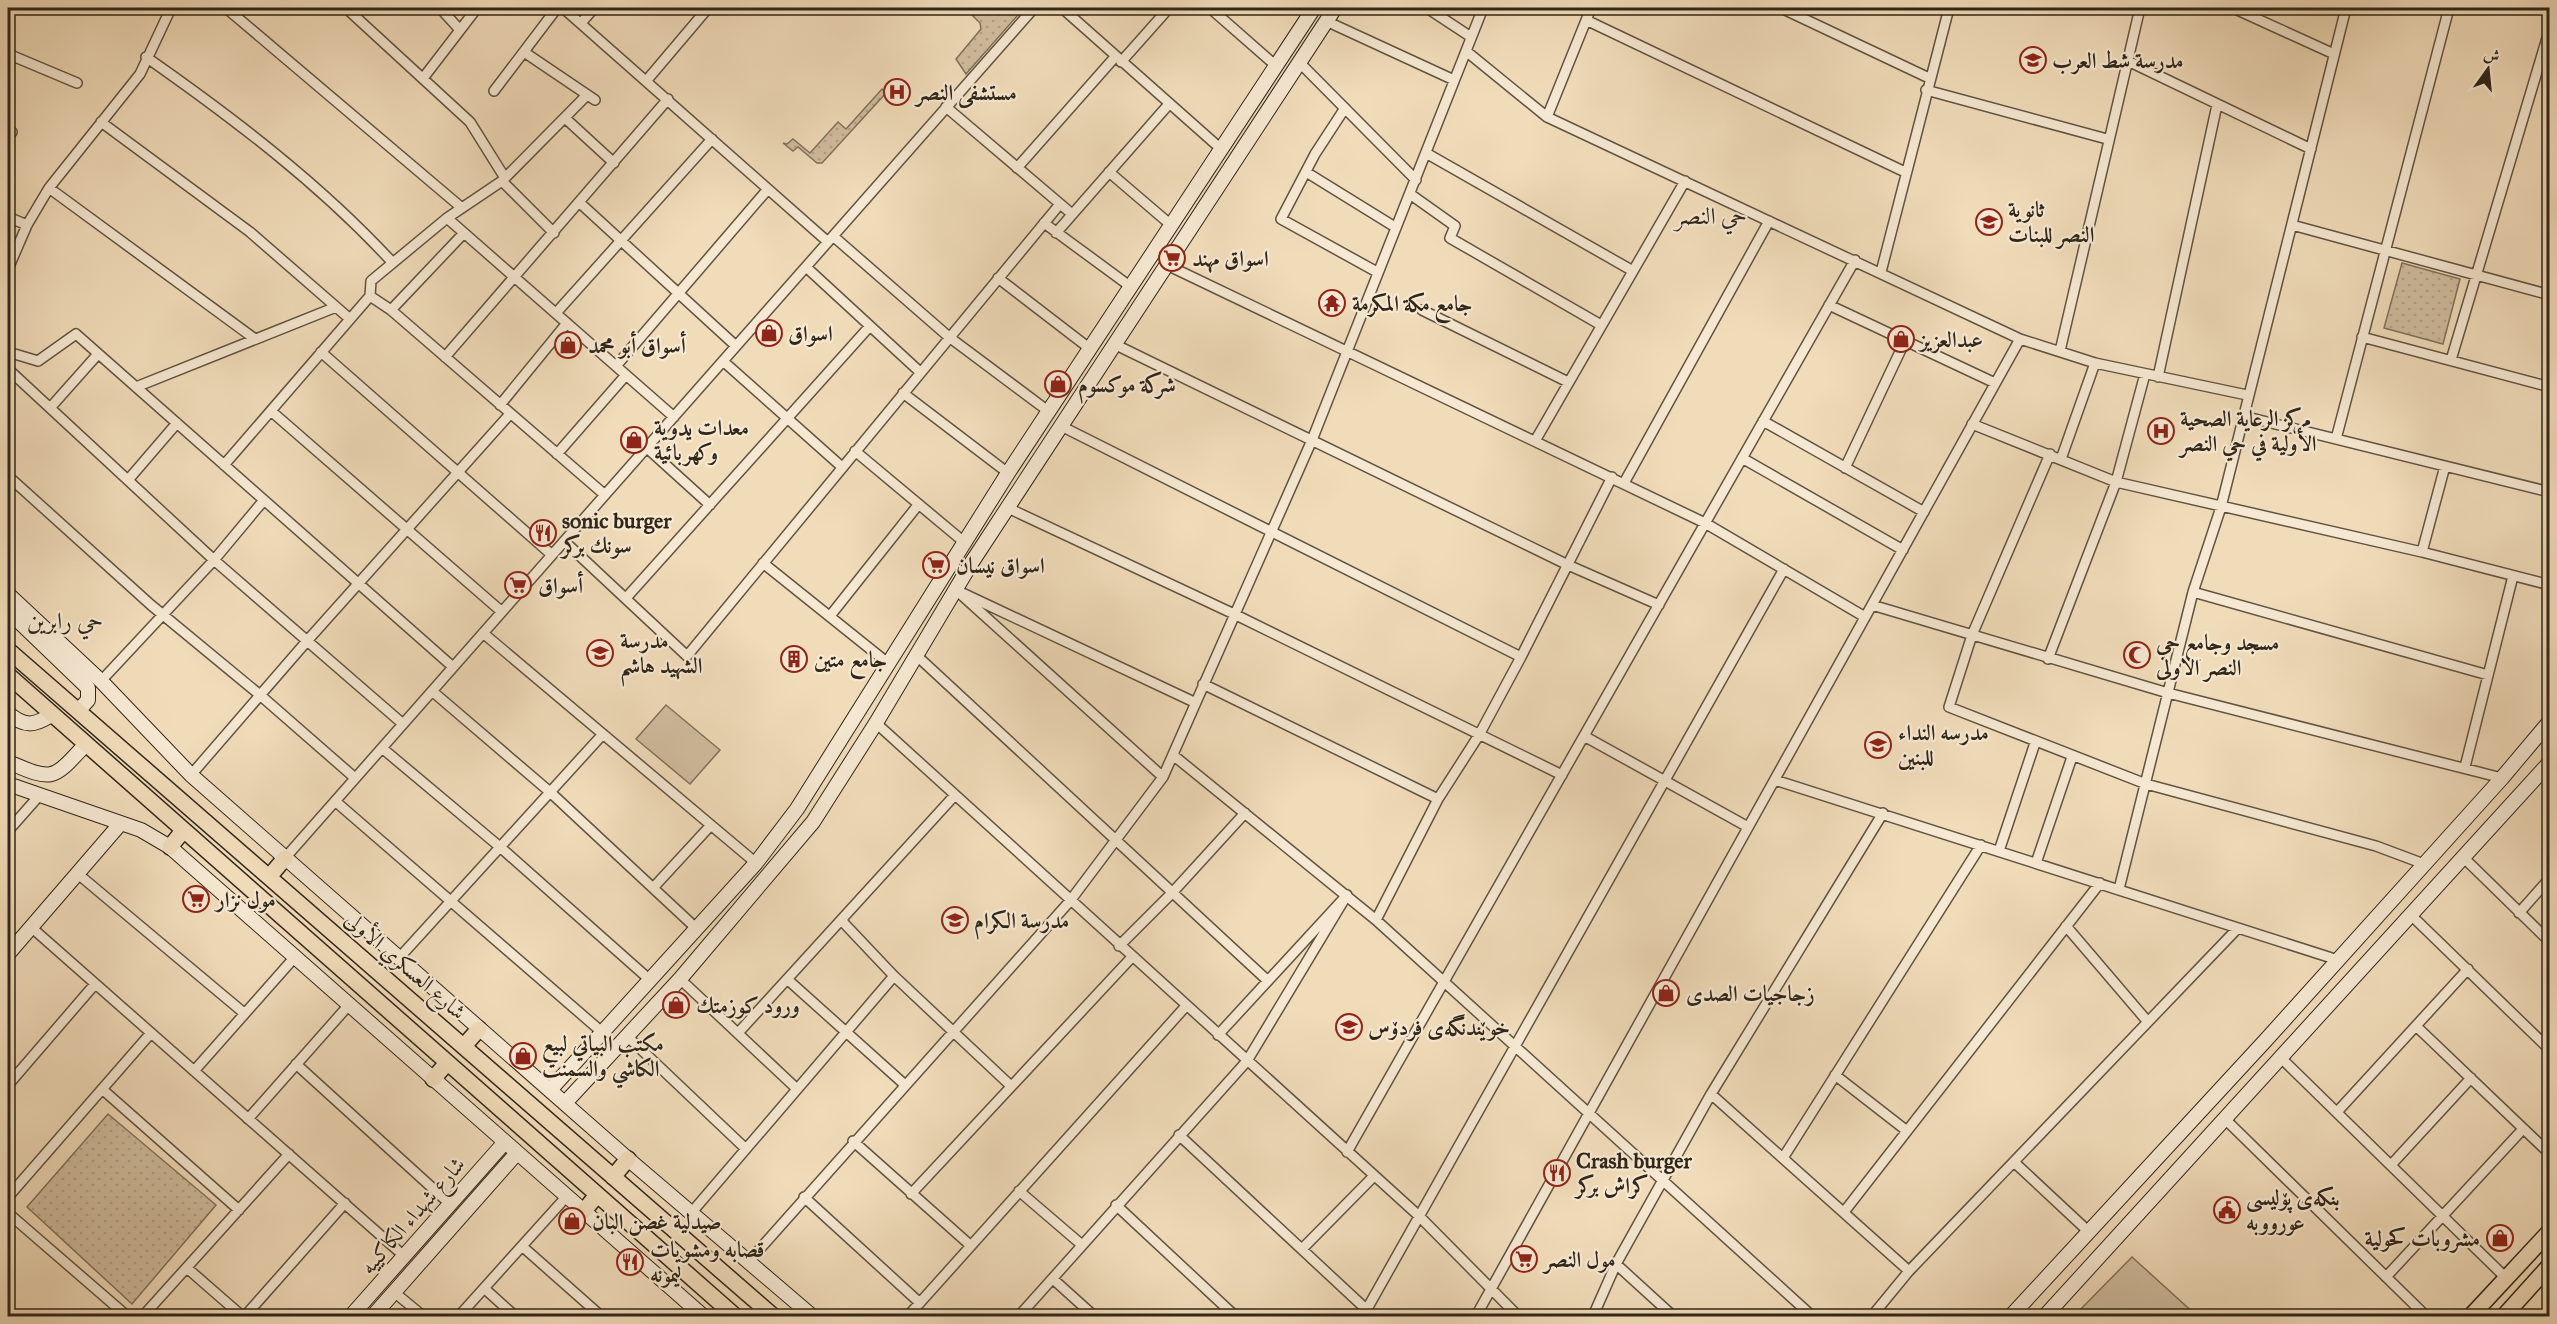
<svg xmlns="http://www.w3.org/2000/svg" width="2557" height="1324" font-family="'IM FELL Great Primer',Amiri,serif">
	<defs>
		<pattern id="garden-dots" width="8" height="8" patternUnits="userSpaceOnUse" patternTransform="scale(1.5)"><rect width="8" height="8" fill="#d0bd9f"/><path d="M2 2h.1M6 6h.1" fill="none" stroke="#b3a288" stroke-width="1.8" stroke-linecap="round"/></pattern>
	</defs>
	<rect width="100%" height="100%" fill="#f1dcba"/>
	<filter id="stains"><feTurbulence type="fractalNoise" baseFrequency=".00333" numOctaves="4"/><feColorMatrix values="0 0 0 0 .2 0 0 0 0 .09 0 0 0 0 .02 0 0 0 .5 -.17"/></filter>
	<radialGradient id="worn" r=".72"><stop offset=".6" stop-color="#630" stop-opacity="0"/><stop offset="1" stop-color="#630" stop-opacity=".3"/></radialGradient>
	<path fill="#d0bd9f" stroke="#80725c" stroke-width="1.5" d="M 666,705 L 720,750 L 690,784 L 636,739 Z
		M 2132,1257 L 2197,1316 L 2074,1316 Z"/>
	<path fill="url(#garden-dots)" stroke="#80725c" stroke-width="1.5" d="M 973,8 L 1024,8 L 966,74 L 956,59 L 981,29 L 980,23 L 972,15 Z
		M 882,89 L 886,93 L 822,163 L 817,163 L 798,147 L 793,151 L 783,143 L 787,144 L 793,139 L 810,153 L 838,122 L 846,129 Z
		M 2402,263 L 2460,279 L 2443,344 L 2384,328 Z
		M 108,1114 L 216,1205 L 132,1304 L 27,1207 Z"/>
	<g fill="none" stroke-linecap="round" stroke-linejoin="round">
		<defs>
			<path id="street" d="M 226,8 L 462,208
				M 346,8 L 470,122 L 505,178
				M 440,8 L 460,30
				M 563,8 L 828,242
				M 1062,8 L 1221,149
				M 1210,8 L 1275,65
				M 1427,8 L 1471,37
				M 1781,8 L 1929,78
				M 2233,8 L 2334,54
				M 1586,20 L 1905,172
				M 1326,21 L 1454,80
				M 581,23 L 594,8
				M 1466,51 L 1547,117 L 2020,339 L 2095,363 L 2247,395
				M 524,52 L 595,100
				M 8,54 L 77,83
				M 146,57 C 233,118 320,184 392,262
				M 2128,61 L 2311,149
				M 1121,62 L 1169,8
				M 1299,62 L 1416,180
				M 424,77 L 477,8
				M 647,80 L 708,8
				M 1926,90 L 2107,139
				M 494,91 L 557,8
				M 587,95 L 502,181 L 447,218 L 674,417
				M 946,107 L 1072,214
				M 1345,108 L 1315,154 L 1281,219 L 1377,272
				M 1547,117 L 1591,8
				M 565,118 L 614,163
				M 101,122 L 250,232 L 350,319
				M 8,131 L 12,132
				M 1426,153 L 1633,271
				M 1017,168 L 1115,57
				M 1109,172 L 1171,225
				M 1306,172 L 1395,227
				M 502,181 L 554,233
				M 49,188 L 255,339
				M 1410,194 L 1455,226 L 1450,238 L 1601,325
				M 580,203 L 736,346
				M 8,217 L 27,225
				M 1044,223 L 1131,287
				M 2292,225 L 2550,295
				M 1056,233 L 1169,104
				M 833,236 L 949,337 L 1048,411
				M 1167,265 L 1705,523 L 1865,617
				M 806,267 L 920,372
				M 8,269 L 27,225 L 49,188 L 140,74 L 171,8
				M 1881,272 L 1949,8
				M 998,278 L 1089,348
				M 370,296 L 391,310 L 605,495
				M 1829,305 L 1995,383
				M 391,310 L 464,233
				M 1422,310 L 1568,382
				M 556,313 L 712,139
				M 2362,337 L 2550,387
				M 1114,344 L 1568,565 L 1659,605
				M 2060,351 L 2140,8
				M 8,352 L 38,361 L 76,334 L 453,667
				M 321,352 L 552,555
				M 445,357 L 668,99
				M 2451,360 L 2550,28
				M 723,361 L 842,467
				M 616,366 L 768,189
				M 8,369 L 214,560 L 403,724
				M 2158,377 L 2217,105
				M 136,387 L 336,307
				M 903,393 L 1008,473
				M 500,405 L 567,323
				M 50,408 L 98,354
				M 271,411 L 502,612
				M 2243,416 L 2550,492
				M 1763,421 L 1924,512
				M 1972,424 L 2116,482 L 2422,552 L 2550,585
				M 1061,426 L 1521,657
				M 2336,439 L 2449,8
				M 1535,441 L 1685,181
				M 647,448 L 710,505
				M 855,451 L 964,542
				M 557,454 L 626,375
				M 2050,454 L 1972,635 L 1949,707 L 2146,784 L 2376,846 L 2424,864
				M 1742,458 L 1903,550
				M 2061,459 L 2095,363
				M 224,465 L 370,296 L 371,281 L 447,218
				M 1845,468 L 1905,341
				M 8,476 L 151,605 L 260,695 L 355,778
				M 128,480 L 177,423
				M 1624,483 L 1769,221
				M 1008,508 L 1234,614 L 1562,775
				M 564,541 L 687,656 L 1060,204
				M 2422,552 L 2445,466
				M 763,563 L 889,664
				M 2193,592 L 2488,675
				M 626,598 L 870,326
				M 1872,605 L 2168,693 L 2502,778
				M 830,616 L 918,505
				M 483,633 L 756,863
				M 916,655 L 1268,981
				M 2048,659 L 2116,482 L 2145,374
				M 101,681 L 214,560 L 264,500
				M 1203,684 L 1438,799
				M 432,691 L 550,792 L 697,929
				M 876,723 L 1419,1216 L 1518,1316
				M 1584,736 L 1748,827
				M 382,748 L 500,847 L 650,980
				M 1173,755 L 1376,920 L 1812,1316
				M 2465,767 L 2513,576
				M 191,775 L 307,641 L 510,414
				M 1163,777 L 956,590 L 1194,702
				M 1775,780 L 2338,960
				M 335,801 L 603,1033
				M 8,831 L 38,797
				M 1999,851 L 2035,743
				M 285,858 L 1034,8
				M 2464,858 L 2550,942
				M 2036,863 L 2072,757
				M 78,874 L 244,1013
				M 653,888 L 711,825
				M 2119,889 L 2193,592 L 2221,507 L 2346,8
				M 2519,913 L 2550,878
				M 2412,916 L 2550,1050
				M 841,920 L 894,976 L 1011,1086
				M 1376,920 L 1438,799 L 1479,735 L 1521,657 L 1612,477
				M 2066,926 L 2148,1022
				M 31,927 L 404,1256
				M 1119,946 L 1172,893 L 1245,813
				M 399,958 L 603,734
				M 680,979 L 797,1089
				M 787,979 L 904,1084
				M 2416,1026 L 2550,1154
				M 738,1033 L 955,795
				M 628,1037 L 746,1149
				M 2280,1057 L 2506,1278
				M 296,1064 L 450,1204
				M 194,1071 L 294,958
				M 1835,1075 L 1907,1131
				M 8,1085 L 95,984
				M 102,1089 L 239,1210
				M 1711,1094 L 1909,1271
				M 2337,1112 L 2468,969
				M 2224,1118 L 2426,1316
				M 248,1119 L 348,1006
				M 1179,1135 L 1367,1310
				M 853,1141 L 970,1245
				M 1347,1152 L 1855,260
				M 1783,1158 L 1981,845
				M 2014,1162 L 2089,1232
				M 2391,1165 L 2471,1078
				M 1019,1191 L 1082,1245
				M 911,1194 L 1132,957
				M 8,1197 L 151,1033
				M 804,1197 L 920,1303
				M 1116,1205 L 1235,1316
				M 692,1212 L 894,976
				M 1844,1212 L 2100,883
				M 8,1213 L 127,1316
				M 523,1247 L 601,1316
				M 1302,1249 L 1374,1176
				M 749,1261 L 1070,901 L 1163,777 L 1312,440 L 1483,8
				M 1616,1264 L 1673,1316
				M 187,1268 L 242,1316
				M 2386,1277 L 2523,1129
				M 1053,1279 L 1094,1316
				M 485,1289 L 515,1316
				M 394,1292 L 423,1316
				M 143,1316 L 289,1154
				M 245,1316 L 345,1203
				M 459,1316 L 567,1196
				M 908,1316 L 1186,1006
				M 1019,1316 L 1247,1061 L 1347,895 L 1218,1035
				M 1363,1316 L 1784,569
				M 1476,1316 L 2020,339
				M 1593,1316 L 1616,1264 L 1711,1094 L 1883,813
				M 1872,1316 L 1909,1271 L 2238,928"/>
			<path id="secondary" d="M 8,594 L 101,681 L 191,775 L 628,1159 L 812,1316
				M 8,611 L 88,688 L 88,700 L 78,711
				M 8,713 C 24,727 34,726 51,715
				M 8,762 C 53,781 52,781 85,745
				M 8,784 L 141,830 L 170,847 L 703,1316
				M 8,954 L 121,823
				M 550,1090 L 756,863 L 797,809 L 1008,473 L 1314,8
				M 565,1103 L 680,979 L 813,822 L 876,723 L 972,562 L 1335,8
				M 351,1316 L 505,1142
				M 373,1316 L 517,1153
				M 2011,1316 L 2265,1041 L 2502,778 L 2550,721
				M 2045,1316 L 2550,762"/>
			<path id="primary" d="M 8,650 L 773,1316
				M 8,675 L 735,1316
				M 170,847 L 182,832
				M 269,877 L 285,858
				M 464,1046 L 479,1029
				M 433,1079 L 447,1063
				M 613,1177 L 628,1159
				M 584,1211 L 597,1195
				M 2471,1316 L 2550,1231
				M 2504,1316 L 2550,1265"/>
		</defs>
		<use href="#street" stroke="#605441" stroke-width="12"/>
		<use href="#secondary" stroke="#302619" stroke-width="16"/>
		<use href="#primary" stroke="#302619" stroke-width="18"/>
		<use href="#street" stroke="#f6e8d2" stroke-width="9"/>
		<use href="#secondary" stroke="#f6e8d2" stroke-width="14"/>
		<use href="#primary" stroke="#f1dcba" stroke-width="15"/>
	</g>
	<defs>
		<symbol id="school-ring" viewBox="-11 -11 22 22"><circle r="9.5" fill="#f6e8d2" stroke="#8f2418" stroke-width="1.5"/><path d="M0-5L7-2L0 1L-7-2ZM-4 1L0 2.5L4 1V4Q0 6-4 4Z" fill="#8f2418"/></symbol>
		<symbol id="hospital-ring" viewBox="-11 -11 22 22"><circle r="9.5" fill="#f6e8d2" stroke="#8f2418" stroke-width="1.5"/><path d="M-5-5h3v3.5h4V-5h3V5h-3V1.5h-4V5h-3Z" fill="#8f2418"/></symbol>
		<symbol id="supermarket-ring" viewBox="-11 -11 22 22"><circle r="9.5" fill="#f6e8d2" stroke="#8f2418" stroke-width="1.5"/><path d="M-6-5.5h2.5l.6 2H6L4.5 2H-2.5L-4.4-4H-6ZM-1.5 3.2a1.3 1.3 0 1 0 .1 0ZM3 3.2a1.3 1.3 0 1 0 .1 0Z" fill="#8f2418"/></symbol>
		<symbol id="temple-ring" viewBox="-11 -11 22 22"><circle r="9.5" fill="#f6e8d2" stroke="#8f2418" stroke-width="1.5"/><path d="M0-6L5-2H3V0L6.5 2.5H4V6H1.5V3h-3V6H-4V2.5H-6.5L-3 0V-2H-5Z" fill="#8f2418"/></symbol>
		<symbol id="shop-ring" viewBox="-11 -11 22 22"><circle r="9.5" fill="#f6e8d2" stroke="#8f2418" stroke-width="1.5"/><path d="M-5-2.5h2.3a2.7 3.5 0 0 1 5.4 0H5L5.5 6h-11ZM-1.5-2.5h3a1.5 2.3 0 0 0-3 0Z" fill="#8f2418"/></symbol>
		<symbol id="restaurant-ring" viewBox="-11 -11 22 22"><circle r="9.5" fill="#f6e8d2" stroke="#8f2418" stroke-width="1.5"/><path d="M-5-6h1v4h1v-4h1v4h1v-4h1v5L-1.5 .5V6h-2V.5L-5-1ZM5-6V6H3V1.5H1.5Q1.5-4 5-6Z" fill="#8f2418"/></symbol>
		<symbol id="mosque-ring" viewBox="-11 -11 22 22"><circle r="9.5" fill="#f6e8d2" stroke="#8f2418" stroke-width="1.5"/><path d="M3.5-4.9A6 6 0 1 0 3.5 4.9A5 5 0 1 1 3.5-4.9Z" fill="#8f2418"/></symbol>
		<symbol id="building-ring" viewBox="-11 -11 22 22"><circle r="9.5" fill="#f6e8d2" stroke="#8f2418" stroke-width="1.5"/><path d="M-4-6H4V6H1V3H-1V6H-4ZM-2.5-4.3h1.7v1.8h-1.7ZM.8-4.3h1.7v1.8H.8ZM-2.5-1h1.7V.8h-1.7ZM.8-1h1.7V.8H.8Z" fill="#8f2418"/></symbol>
		<symbol id="civic-ring" viewBox="-11 -11 22 22"><circle r="9.5" fill="#f6e8d2" stroke="#8f2418" stroke-width="1.5"/><path d="M-.6-6.5H3V-4.5H.6V-3L4-1V1h2V6H-6V1h2V-1L-.6-3ZM-1.2 2.5V6h2.4V2.5Z" fill="#8f2418"/></symbol>
	</defs>
	<g fill-rule="evenodd">
		<use href="#school-ring" x="2018" y="45" width="30" height="30"/>
		<use href="#hospital-ring" x="882" y="77" width="30" height="30"/>
		<use href="#school-ring" x="1974" y="207" width="30" height="30"/>
		<use href="#supermarket-ring" x="1157" y="243" width="30" height="30"/>
		<use href="#temple-ring" x="1317" y="288" width="30" height="30"/>
		<use href="#shop-ring" x="754" y="318" width="30" height="30"/>
		<use href="#shop-ring" x="1886" y="324" width="30" height="30"/>
		<use href="#shop-ring" x="553" y="330" width="30" height="30"/>
		<use href="#shop-ring" x="1043" y="369" width="30" height="30"/>
		<use href="#hospital-ring" x="2146" y="416" width="30" height="30"/>
		<use href="#shop-ring" x="619" y="425" width="30" height="30"/>
		<use href="#restaurant-ring" x="528" y="518" width="30" height="30"/>
		<use href="#supermarket-ring" x="921" y="550" width="30" height="30"/>
		<use href="#supermarket-ring" x="503" y="570" width="30" height="30"/>
		<use href="#school-ring" x="585" y="638" width="30" height="30"/>
		<use href="#mosque-ring" x="2122" y="640" width="30" height="30"/>
		<use href="#building-ring" x="779" y="644" width="30" height="30"/>
		<use href="#school-ring" x="1863" y="730" width="30" height="30"/>
		<use href="#supermarket-ring" x="181" y="884" width="30" height="30"/>
		<use href="#school-ring" x="940" y="905" width="30" height="30"/>
		<use href="#shop-ring" x="1651" y="978" width="30" height="30"/>
		<use href="#shop-ring" x="661" y="990" width="30" height="30"/>
		<use href="#school-ring" x="1334" y="1012" width="30" height="30"/>
		<use href="#shop-ring" x="508" y="1041" width="30" height="30"/>
		<use href="#restaurant-ring" x="1542" y="1158" width="30" height="30"/>
		<use href="#civic-ring" x="2212" y="1195" width="30" height="30"/>
		<use href="#shop-ring" x="557" y="1206" width="30" height="30"/>
		<use href="#shop-ring" x="2485" y="1223" width="30" height="30"/>
		<use href="#supermarket-ring" x="1509" y="1244" width="30" height="30"/>
		<use href="#restaurant-ring" x="615" y="1247" width="30" height="30"/>
	</g>
	<g text-anchor="middle" stroke-width="4.5" stroke-linejoin="round" paint-order="stroke">
		<g font-size="22" font-weight="bold" fill="#302619" stroke="#f6e8d2" text-anchor="start">
			<text x="2052" y="68">مدرسة شط العرب</text>
			<text x="916" y="100">مستشفى النصر</text>
			<text x="2008" y="217">ثانوية<tspan x="2008" dy="25">النصر للبنات</tspan></text>
			<text x="1192" y="266">اسواق مهند</text>
			<text x="1352" y="311">جامع مكة المكرمة</text>
			<text x="788" y="341">اسواق</text>
			<text x="1920" y="347">عبدالعزيز</text>
			<text x="588" y="353">أسواق أبو محمد</text>
			<text x="1078" y="392">شركة موكسوم</text>
			<text x="2180" y="426">مركز الرعاية الصحية<tspan x="2180" dy="25">الأولية في حي النصر</tspan></text>
			<text x="654" y="435">معدات يدوية<tspan x="654" dy="25">وكهربائية</tspan></text>
			<text x="562" y="528">sonic burger<tspan x="562" dy="25">سونك بركر</tspan></text>
			<text x="956" y="573">اسواق نيسان</text>
			<text x="538" y="593">أسواق</text>
			<text x="620" y="648">مدرسة<tspan x="620" dy="25">الشهيد هاشم</tspan></text>
			<text x="2156" y="650">مسجد وجامع حي<tspan x="2156" dy="25">النصر الاولى</tspan></text>
			<text x="814" y="667">جامع متين</text>
			<text x="1898" y="740">مدرسه النداء<tspan x="1898" dy="25">للبنين</tspan></text>
			<text x="216" y="907">مول نزار</text>
			<text x="974" y="928">مدرسة الكرام</text>
			<text x="1686" y="1001">زجاجيات الصدى</text>
			<text x="696" y="1013">ورود كوزمتك</text>
			<text x="1368" y="1035">خوێندنگەی فردۆس</text>
			<text x="542" y="1051">مكتب البياتي لبيع<tspan x="542" dy="25">الكاشي والسمنت</tspan></text>
			<text x="1576" y="1168">Crash burger<tspan x="1576" dy="25">كراش بركر</tspan></text>
			<text x="2246" y="1205">بنکەی پۆلیسی<tspan x="2246" dy="25">عورووبە</tspan></text>
			<text x="592" y="1229">صيدلية غصن البان</text>
			<text x="2480" y="1246" text-anchor="end">مشروبات كحولية</text>
			<text x="650" y="1257">قصابه ومشويات<tspan x="650" dy="25">ليمونه</tspan></text>
			<text x="1544" y="1267">مول النصر</text>
		</g>
		<g font-size="22" fill="#302619" stroke="#f6e8d2">
			<text transform="translate(406 965) rotate(41)" y="8">شارع العسكري الأولى</text>
			<text transform="translate(412 1215) rotate(-49)" y="8">شارع شهداء الكاكييه</text>
		</g>
		<g font-size="24" fill="#302619" stroke="#f6e8d2">
			<text x="1711" y="224">حي النصر</text>
			<text x="65" y="629">حي رابرين</text>
		</g>
	</g>
	<rect width="2557" height="1324" fill="none" stroke="#f1dcba" stroke-width="30"/>
	<rect x="9" y="9" width="2539" height="1306" fill="none" stroke="#302619" stroke-width="3"/>
	<rect x="15" y="15" width="2527" height="1294" fill="none" stroke="#302619" stroke-width="1.5"/>
	<g transform="translate(2488 69) rotate(15)" stroke="#f6e8d2" stroke-width="4.5" paint-order="stroke">
	<path d="M0-4.5L10 22L0 15L-10 22Z" fill="#302619"/>
	<text y="-9" font-size="16" font-weight="bold" text-anchor="middle" fill="#302619">ش</text>
	</g>
	<rect width="100%" height="100%" filter="url(#stains)"/>
	<rect width="100%" height="100%" fill="url(#worn)"/>
</svg>
